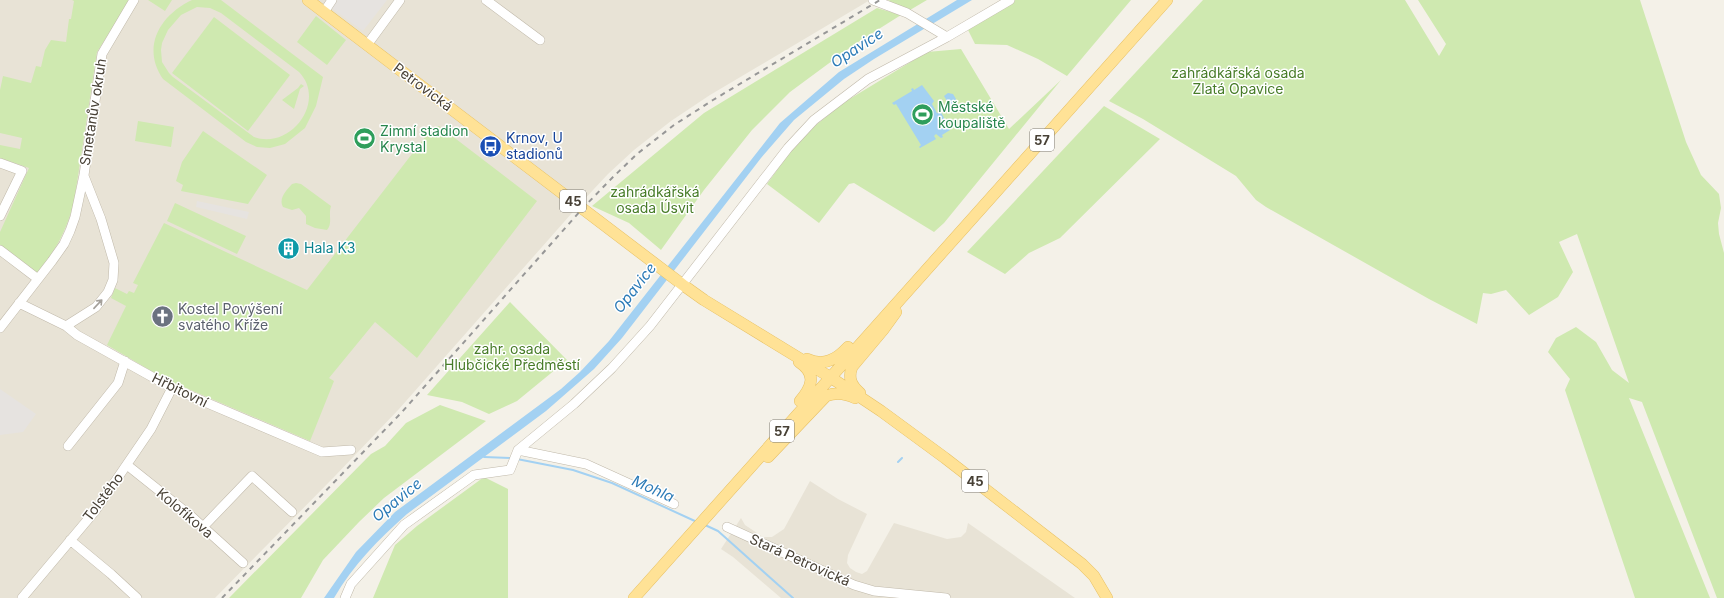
<svg xmlns="http://www.w3.org/2000/svg" width="1724" height="598" font-family="Inter,sans-serif">
	<rect width="100%" height="100%" fill="#f4f1e8"/>
	<path fill="#e8e3d6" d="M 0,0 L 870,0 L 710,95 L 671,121 L 634,150 L 608,174 L 579,205 L 399,409 L 335,476 L 215,598 L 0,598 Z
		M 810,481 L 838,499 L 867,514 L 848,555 L 847,563 L 850,568 L 856,572 L 862,574 L 867,571 L 894,523 L 947,539 L 961,537 L 966,532 L 968,523 L 1075,598 L 781,598 L 733,557 L 721,549 L 741,518 L 745,525 L 763,537 L 772,537 L 784,529 Z"/>
	<path fill="#cfe9b0" fill-rule="evenodd" d="M 72,0 L 130,0 L 97,52 L 74,202 C 65,235 56,248 37,275 L 0,248 L 0,232 L 29,168 L 0,158 L 0,145 L 20,149 L 22,138 L 0,133 L 0,90 L 3,76 L 31,83 L 36,66 L 41,67 L 45,50 L 51,40 L 66,42 L 69,19 L 71,19 L 74,1 Z
		M 148,0 L 172,0 L 165,11 Z
		M 192,0 L 221,0 L 323,77 L 316,106 L 305,128 L 285,144 L 270,148 L 257,147 L 246,142 L 163,79 C 141,47 160,15 192,0 ZM 197,7 L 210,8 L 221,13 L 299,72 C 327,101 291,150 254,137 L 173,77 L 169,73 L 162,62 L 161,50 L 162,43 L 168,30 L 181,15 Z
		M 890,0 L 927,0 L 910,10 L 888,1 Z
		M 1015,0 L 1131,0 L 1067,76 L 1038,59 L 1007,45 L 975,44 L 967,28 Z
		M 1203,0 L 1405,0 L 1439,56 L 1446,44 L 1418,0 L 1640,0 L 1686,142 L 1701,175 L 1719,194 L 1721,208 L 1718,223 L 1719,234 L 1724,253 L 1724,598 L 1717,598 L 1642,402 L 1629,398 L 1710,598 L 1635,598 L 1565,390 L 1570,379 L 1548,352 L 1556,338 L 1576,327 L 1596,342 L 1612,370 L 1629,383 L 1577,234 L 1559,242 L 1573,272 L 1558,297 L 1529,315 L 1506,290 L 1491,294 L 1483,293 L 1477,324 L 1429,299 L 1266,207 L 1256,200 L 1236,176 L 1143,119 L 1109,101 Z
		M 877,8 L 901,15 L 855,44 L 790,92 L 752,130 L 704,190 L 661,250 L 629,223 L 592,206 L 704,113 Z
		M 316,16 L 346,40 L 327,65 L 297,42 Z
		M 214,17 L 290,75 L 248,131 L 172,73 Z
		M 961,49 L 1009,129 L 1061,80 L 944,223 L 934,232 L 854,183 L 849,184 L 819,223 L 767,184 L 800,138 L 843,103 L 927,52 Z
		M 301,84 L 304,86 L 300,89 L 294,109 L 282,100 L 298,88 Z
		M 1104,106 L 1160,139 L 1060,238 L 1029,253 L 1005,274 L 967,252 Z
		M 138,121 L 174,127 L 171,147 L 135,141 Z
		M 439,126 L 537,201 L 417,358 L 375,322 L 329,378 L 334,381 L 310,441 L 165,379 L 107,345 L 126,306 L 111,298 L 115,288 L 127,294 L 129,291 L 134,293 L 138,285 L 133,283 L 164,223 L 307,290 L 432,128 Z
		M 203,131 L 267,175 L 248,204 L 181,191 L 183,185 L 176,181 L 182,162 Z
		M 296,183 L 301,184 L 331,206 C 328,215 333,223 327,230 L 315,228 L 306,224 L 306,216 L 299,208 L 292,210 L 283,207 C 278,198 287,190 292,184 Z
		M 175,203 L 246,236 L 237,254 L 167,221 Z
		M 510,302 L 567,360 L 517,401 L 489,414 L 462,402 L 427,395 Z
		M 440,405 L 486,421 L 384,498 L 359,522 L 323,560 L 301,598 L 229,598 L 371,454 L 385,446 L 406,423 Z
		M 484,477 L 508,489 L 508,598 L 373,598 L 395,545 L 417,526 Z"/>
	<path fill="#e6e3e0" d="M 335,0 L 387,0 L 363,31 L 330,7 Z
		M 197,201 L 249,212 L 247,219 L 196,207 Z
		M 0,389 L 36,414 L 23,432 L 0,435 Z"/>
	<path fill="#a3d1f2" d="M 957,0 L 972,0 L 874,59 L 844,79 L 794,120 L 761,158 L 622,338 L 594,369 L 546,411 L 407,514 C 379,539 353,565 334,598 L 324,598 L 356,552 L 395,512 L 561,389 L 580,372 L 609,341 L 780,123 L 839,72 Z
		M 922,85 L 934,101 L 932,104 L 937,113 L 941,112 L 950,130 L 942,135 L 943,137 L 941,138 L 936,134 L 934,136 L 936,139 L 920,148 L 919,147 L 921,145 L 896,104 L 894,105 L 892,103 L 912,91 L 911,89 L 913,88 L 914,90 Z
		M 948,93 L 953,94 L 956,99 L 954,104 L 950,106 L 944,96 Z"/>
	<g fill="none" stroke-linecap="round" stroke-linejoin="round">
		<path stroke="#a3d1f2" stroke-width="2" d="M 484,457 L 511,458
			M 517,459 L 573,470 L 612,483 L 697,522
			M 898,462 L 902,458
			M 705,525 L 718,531 L 793,598"/>
		<defs>
			<path id="minor" d="M 486,0 L 540,40
				M 873,0 L 907,13 L 947,37
				M 324,12 L 332,0
				M 367,45 L 400,0
				M 0,163 L 22,171 L 0,216
				M 0,250 L 38,279
				M 19,303 L 66,326 L 77,335 L 172,388 L 322,452 L 351,450
				M 66,326 L 96,307 L 108,292 L 113,280 L 114,263 L 101,219 L 84,176
				M 0,328 L 52,261 L 64,244 L 70,231 L 75,217 L 84,175 L 102,54 L 134,0
				M 68,446 L 118,383 L 125,361
				M 518,450 L 586,464 L 674,504
				M 127,465 L 191,516 L 243,563
				M 203,527 L 252,476 L 292,512
				M 727,527 L 854,585 L 874,591 L 946,598
				M 70,540 L 111,574 L 137,598
				M 22,598 L 95,511 L 151,429 L 172,388
				M 345,598 L 351,584 L 404,525 L 474,475 L 510,470 L 518,450 L 574,404 L 612,368 L 650,326 L 788,148 L 814,120 L 868,79 L 947,37 L 1010,0"/>
			<path id="major" d="M 308,0 L 683,285 L 704,300 L 830,377 L 881,411 L 945,458 L 1082,564 L 1094,576 L 1107,598
				M 807,359 C 824,367 837,359 848,347
				M 799,362 C 817,374 812,387 800,401
				M 860,393 C 851,385 848,378 852,367 L 883,330 L 896,312
				M 768,457 L 826,396 C 836,392 845,393 855,398
				M 634,598 L 1167,0"/>
		</defs>
		<use href="#minor" stroke="#c0b9aa" stroke-width="10"/>
		<use href="#major" stroke="#e7c064" stroke-width="12"/>
		<use href="#minor" stroke="#fff" stroke-width="9"/>
		<use href="#major" stroke="#ffe296" stroke-width="11"/>
		<path stroke="#979797" stroke-width="2" stroke-dasharray="5 5" stroke-linecap="butt" d="M 222,598 L 402,412 L 582,209 L 612,178 L 637,154 L 674,125 L 713,100 L 880,0"/>
	</g>
	<defs><path id="oneway-shaft" d="M-6 0H5M1.5-3L5.5 0L1.5 3" fill="none" stroke-width="1.6" stroke-linecap="round" stroke-linejoin="round"/></defs>
	<use stroke="#a4a09a" href="#oneway-shaft" transform="translate(98 304) rotate(-47)"/>
	<defs>
		<symbol id="stadium-disc" viewBox="-11 -11 22 22"><circle r="9.5" fill="#2e9e5b" stroke="#fff"/><path d="M0-5a6.5 5 0 1 0 0 10a6.5 5 0 1 0 0-10ZM-3.5-1.8h7v3.6h-7Z" fill="#fff"/></symbol>
		<symbol id="bus-disc" viewBox="-11 -11 22 22"><circle r="9.5" fill="#1a4fb4" stroke="#fff"/><path d="M-5-6H5V4H4V6H2V4H-2V6H-4V4H-5ZM-3.5-4V0h7V-4ZM-3.5 1.2v1.5H-2V1.2ZM2 1.2v1.5H3.5V1.2Z" fill="#fff"/></symbol>
		<symbol id="building-disc" viewBox="-11 -11 22 22"><circle r="9.5" fill="#0f9aa8" stroke="#fff"/><path d="M-4-6H4V6H1V3H-1V6H-4ZM-2.5-4.3h1.7v1.8h-1.7ZM.8-4.3h1.7v1.8H.8ZM-2.5-1h1.7V.8h-1.7ZM.8-1h1.7V.8H.8Z" fill="#fff"/></symbol>
		<symbol id="church-disc" viewBox="-11 -11 22 22"><circle r="9.5" fill="#6b7280" stroke="#fff"/><path d="M-1.2-6h2.4v3.5h3.3v2.4h-3.3V6h-2.4V-.1h-3.3v-2.4h3.3Z" fill="#fff"/></symbol>
	</defs>
	<g fill-rule="evenodd">
		<use href="#stadium-disc" x="910" y="102" width="25" height="25"/>
		<use href="#stadium-disc" x="352" y="126" width="25" height="25"/>
		<use href="#bus-disc" x="478" y="134" width="25" height="25"/>
		<use href="#building-disc" x="276" y="236" width="25" height="25"/>
		<use href="#church-disc" x="150" y="304" width="25" height="25"/>
	</g>
	<g text-anchor="middle" stroke-width="3" stroke-linejoin="round" paint-order="stroke">
		<g fill="#fff" stroke="#7f7a72" stroke-width="1">
			<rect x="1030" y="129" width="24" height="22" rx="3"/>
			<rect x="560" y="190" width="26" height="22" rx="3"/>
			<rect x="770" y="420" width="24" height="22" rx="3"/>
			<rect x="962" y="470" width="26" height="22" rx="3"/>
		</g>
		<g font-size="13" font-weight="bold" fill="#484136">
			<text x="1042" y="145">57</text>
			<text x="573" y="206">45</text>
			<text x="782" y="436">57</text>
			<text x="975" y="486">45</text>
		</g>
		<g font-size="14" fill="#477c28" stroke="#fff">
			<text x="1238" y="78">zahrádkářská osada<tspan x="1238" dy="16">Zlatá Opavice</tspan></text>
			<text x="655" y="197">zahrádkářská<tspan x="655" dy="16">osada Úsvit</tspan></text>
			<text x="512" y="354">zahr. osada<tspan x="512" dy="16">Hlubčické Předměstí</tspan></text>
		</g>
		<g font-size="14" fill="#484136" stroke="#fff">
			<text transform="translate(423 87) rotate(37)" y="5">Petrovická</text>
			<text transform="translate(93 112) rotate(-81)" y="5">Smetanův okruh</text>
			<text transform="translate(180 390) rotate(26)" y="5">Hřbitovní</text>
			<text transform="translate(103 497) rotate(-53)" y="5">Tolstého</text>
			<text transform="translate(185 513) rotate(40)" y="5">Kolofíkova</text>
			<text transform="translate(800 560) rotate(24)" y="5">Stará Petrovická</text>
		</g>
		<g font-size="14" fill="#27864d" stroke="#fff" text-anchor="start">
			<text x="938" y="112">Městské<tspan x="938" dy="16">koupaliště</tspan></text>
			<text x="380" y="136">Zimní stadion<tspan x="380" dy="16">Krystal</tspan></text>
		</g>
		<g font-size="14" fill="#164399" stroke="#fff" text-anchor="start">
			<text x="506" y="143">Krnov, U<tspan x="506" dy="16">stadionů</tspan></text>
		</g>
		<g font-size="14" fill="#0d838f" stroke="#fff" text-anchor="start">
			<text x="304" y="253">Hala K3</text>
		</g>
		<g font-size="14" fill="#5b616d" stroke="#fff" text-anchor="start">
			<text x="178" y="314">Kostel Povýšení<tspan x="178" dy="16">svatého Kříže</tspan></text>
		</g>
		<g font-size="15" font-style="italic" fill="#2c7bb7" stroke="#fff">
			<text transform="translate(857 48) rotate(-33)" y="5">Opavice</text>
			<text transform="translate(635 288) rotate(-52)" y="5">Opavice</text>
			<text transform="translate(653 489) rotate(24)" y="5">Mohla</text>
			<text transform="translate(397 500) rotate(-39)" y="5">Opavice</text>
		</g>
	</g>
</svg>
